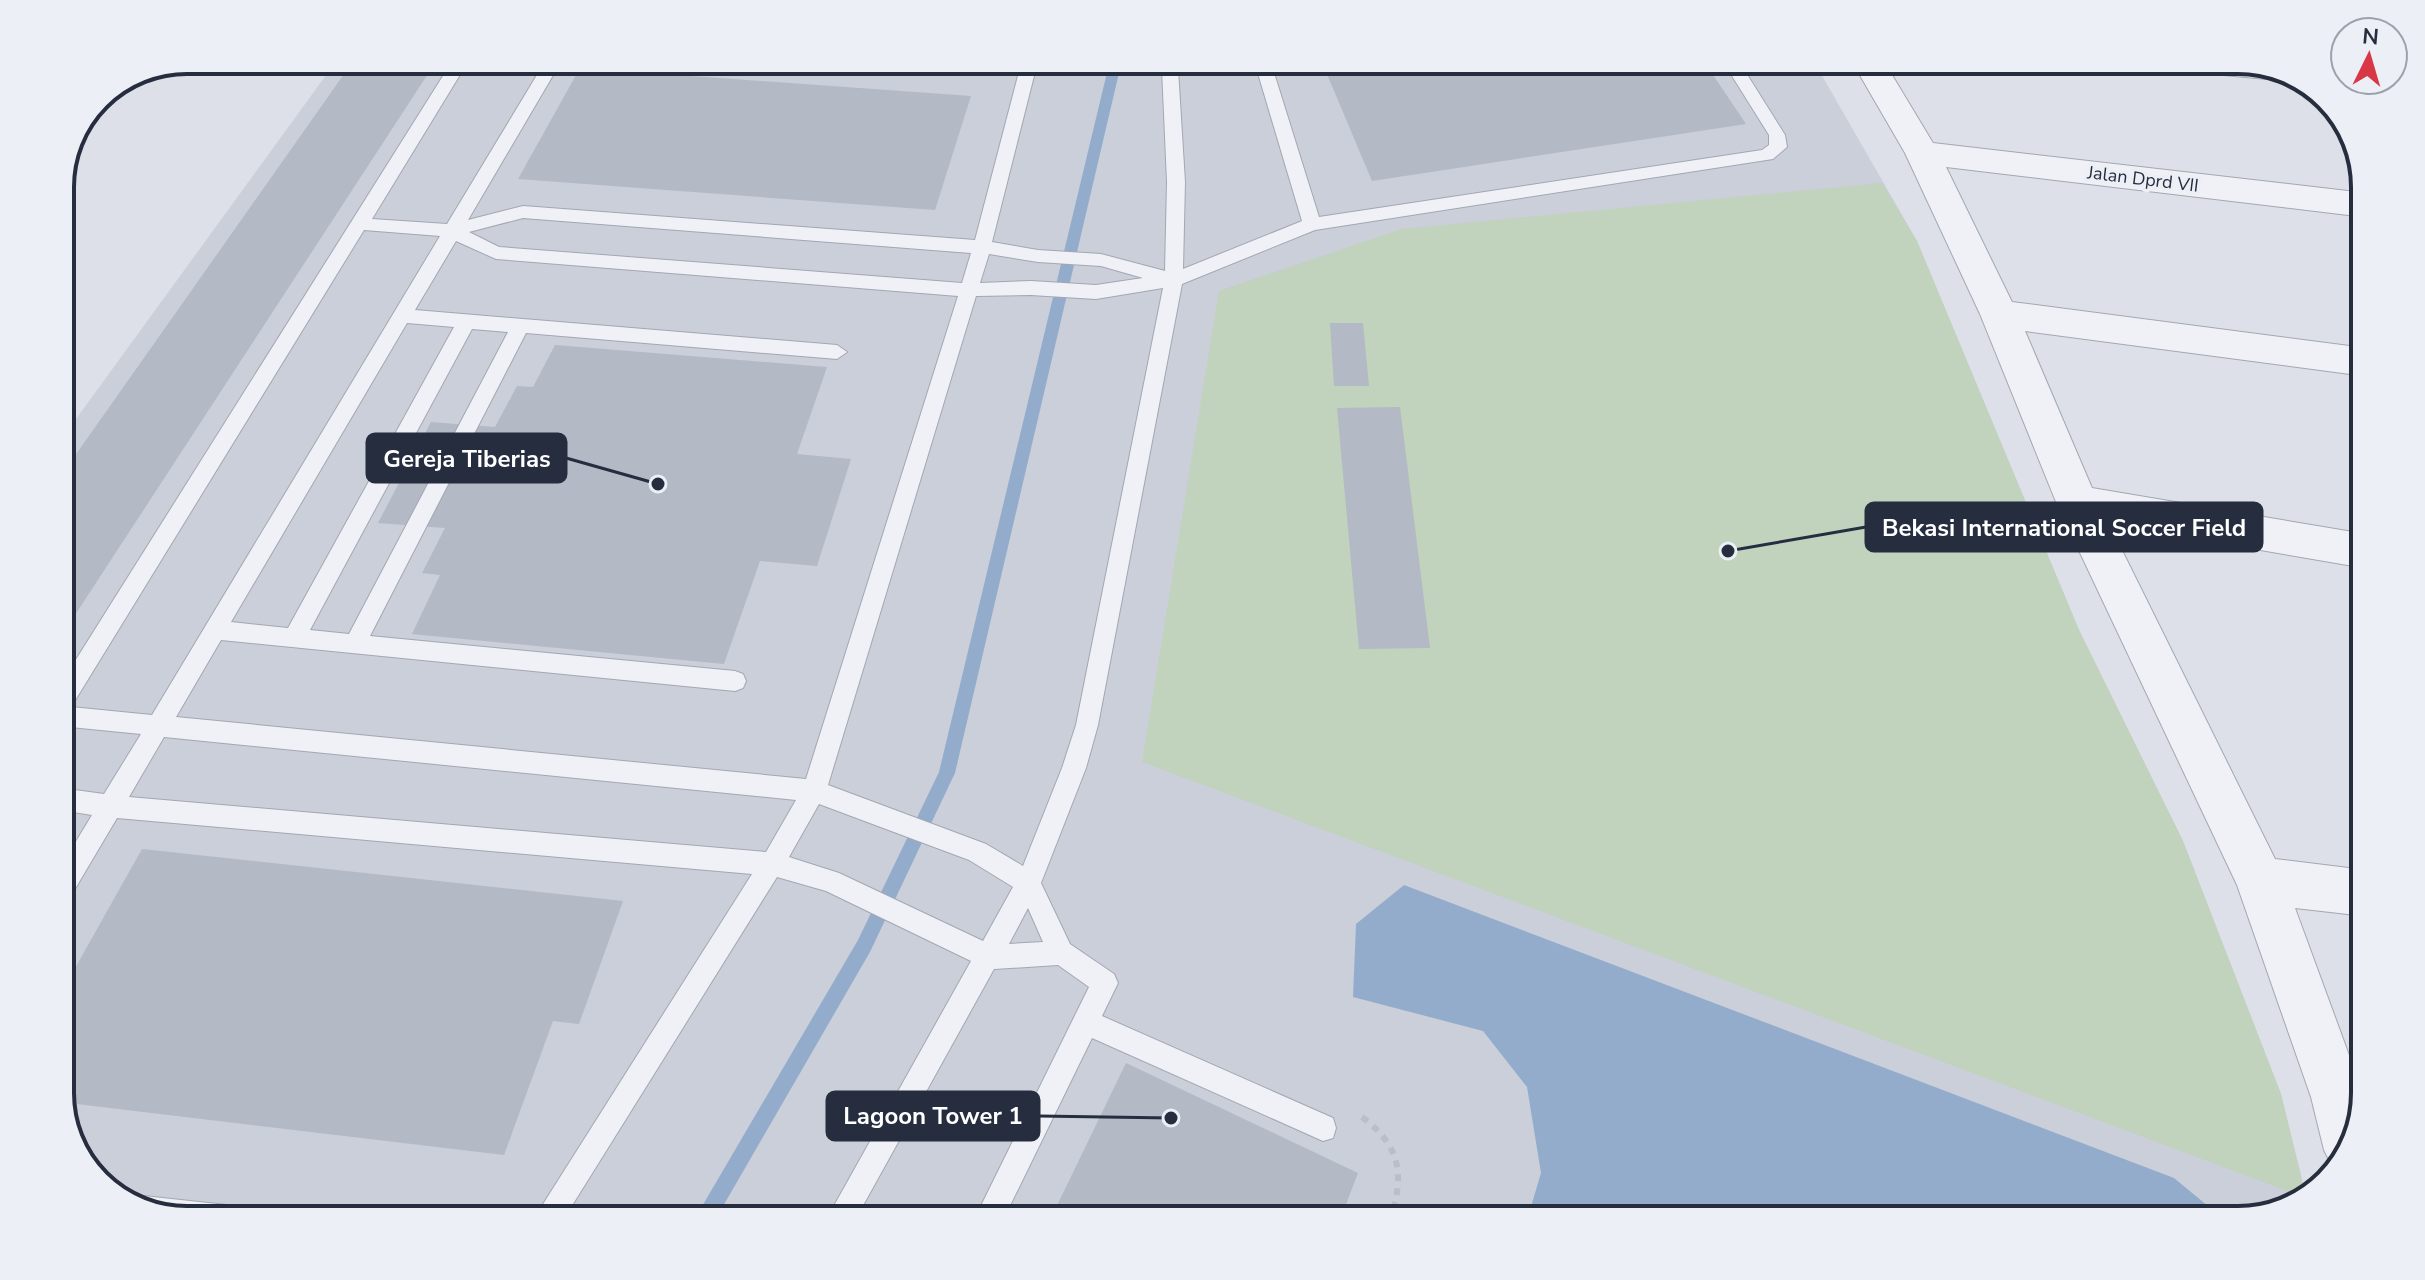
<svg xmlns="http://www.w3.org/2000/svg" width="2425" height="1280" font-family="'Nunito Sans',sans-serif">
	<rect width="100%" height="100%" fill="#dde0e8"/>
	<path fill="#cacfda" d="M 337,60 L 1813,60 L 1917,241 L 2079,630 L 2183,841 L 2281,1094 L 2307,1199 L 2238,1220 L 187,1220 L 131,1207 L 81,1163 L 60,1102 L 60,441 Z"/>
	<path fill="#c1d2bd" d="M 1882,183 L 1917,241 L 2079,630 L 2183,841 L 2281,1094 L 2306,1198 L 1142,762 L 1219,291 L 1402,229 Z"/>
	<path fill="#94accb" d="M 1404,885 L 2174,1178 L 2225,1220 L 1527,1220 L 1541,1173 L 1527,1087 L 1483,1031 L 1353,997 L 1356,924 Z"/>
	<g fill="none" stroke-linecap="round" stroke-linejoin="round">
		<path fill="#94accb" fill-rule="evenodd" d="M 1110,60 L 1122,60 L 955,773 L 870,952 L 715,1220 L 694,1220 L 858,940 L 939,772 Z"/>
	</g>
	<path fill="#b3b9c5" d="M 354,60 L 437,60 L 60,638 L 60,477 Z
		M 1321,60 L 1703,60 L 1746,124 L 1372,181 Z
		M 580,68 L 971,96 L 935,210 L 518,179 Z
		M 1330,323 L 1363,323 L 1369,386 L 1334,386 Z
		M 555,345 L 827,367 L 797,454 L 851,459 L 817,566 L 760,561 L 724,664 L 412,634 L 440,575 L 422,573 L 445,528 L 378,523 L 431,422 L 495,427 L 517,386 L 533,387 Z
		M 1400,407 L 1430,648 L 1359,649 L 1337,408 Z
		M 142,849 L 623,901 L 579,1024 L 553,1021 L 504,1155 L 60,1102 L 60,995 Z
		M 1126,1063 L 1358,1173 L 1340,1220 L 1050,1220 Z"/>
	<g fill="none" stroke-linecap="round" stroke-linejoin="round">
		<defs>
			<path id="lane" d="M 453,60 L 469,60 L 372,219 L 447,224 L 546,60 L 562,60 L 468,220 L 523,206 L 975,240 L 1020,68 L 973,65 L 965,60 L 1033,60 L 1037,64 L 992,242 L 1038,250 L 1101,254 L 1165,271 L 1167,182 L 1162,69 L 1165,60 L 1181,60 L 1178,69 L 1185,182 L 1183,269 L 1302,221 L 1254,60 L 1270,60 L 1319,217 L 1762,150 L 1769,145 L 1769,135 L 1722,60 L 1738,60 L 1785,135 L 1787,147 L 1773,159 L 1315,230 L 1182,284 L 1098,725 L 1086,768 L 1041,883 L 1070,944 L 1114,974 L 1118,983 L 1102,1016 L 1333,1118 L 1336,1128 L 1333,1138 L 1323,1141 L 1092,1038 L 1003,1220 L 974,1220 L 1089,987 L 1058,965 L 994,969 L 855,1220 L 826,1220 L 971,961 L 826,891 L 777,877 L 563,1220 L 533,1220 L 752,874 L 117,818 L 69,899 L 60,903 L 60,868 L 92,815 L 60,810 L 60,788 L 104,794 L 141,734 L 60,726 L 60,685 ZM 523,218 L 971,253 L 962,283 L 499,247 L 469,232 ZM 364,230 L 440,236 L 152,715 L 71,707 ZM 456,241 L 496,259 L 958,296 L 806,779 L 176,717 L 221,640 L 735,691 L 743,688 L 746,681 L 743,674 L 735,671 L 370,636 L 526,333 L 837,359 L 847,352 L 837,345 L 415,310 ZM 989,254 L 1038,262 L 1101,266 L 1143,278 L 1096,285 L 1031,281 L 980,283 ZM 1163,288 L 1076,725 L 1062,768 L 1023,866 L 986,844 L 828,785 L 976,296 L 1031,295 L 1096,299 ZM 407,323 L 454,327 L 288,628 L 231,622 ZM 472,329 L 508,332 L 349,634 L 310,630 ZM 164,737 L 796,800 L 766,852 L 129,797 ZM 819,804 L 969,860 L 1013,887 L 983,941 L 839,873 L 789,857 ZM 1028,908 L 1043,942 L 1009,944 Z
				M 144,1196 L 236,1206 L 246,1210 L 250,1220 L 187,1220 L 131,1207 L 134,1200 Z"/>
			<path id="street" d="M 1851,60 L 1883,60 L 1933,143 L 2365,193 L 2365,217 L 1946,167 L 2012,302 L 2365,348 L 2365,376 L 2025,331 L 2092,488 L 2365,534 L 2365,568 L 2109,524 L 2275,859 L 2365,870 L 2365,916 L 2295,908 L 2364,1096 L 2352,1149 L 2334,1170 L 2324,1150 L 2311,1097 L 2237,885 L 2056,502 L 1980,314 L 1905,153 Z
				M 2153,60 L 2238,60 L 2292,73 L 2290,77 L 2278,80 L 2169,70 L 2158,67 Z"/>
		</defs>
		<use href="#lane" stroke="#a2a7b2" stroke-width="2"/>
		<use href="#street" stroke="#a2a7b2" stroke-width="2"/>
		<path stroke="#bbbec6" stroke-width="6" stroke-dasharray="7 7" stroke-linecap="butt" d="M 1362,1117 C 1401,1146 1405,1175 1390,1220"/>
		<use href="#lane" fill="#f0f1f6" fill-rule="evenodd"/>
		<use href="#street" fill="#f0f1f6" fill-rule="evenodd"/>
	</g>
	<g text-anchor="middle" stroke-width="7" stroke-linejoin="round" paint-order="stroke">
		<g font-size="18" fill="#252d3f" stroke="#eceff5">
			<text transform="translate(2143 179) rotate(7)" y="6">Jalan Dprd VII</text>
		</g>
	</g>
	<path d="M0 0H2425V1280H0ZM187 74H2238A113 113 0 0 1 2351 187V1093A113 113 0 0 1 2238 1206H187A113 113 0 0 1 74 1093V187A113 113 0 0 1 187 74Z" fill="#eceff5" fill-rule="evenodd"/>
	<path fill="none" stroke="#252d3f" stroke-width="4" d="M187 74H2238A113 113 0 0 1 2351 187V1093A113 113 0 0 1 2238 1206H187A113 113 0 0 1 74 1093V187A113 113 0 0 1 187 74Z"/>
	<path fill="none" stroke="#252d3f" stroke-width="3" d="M658 484L566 458M1728 551L1866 527M1171 1118L1039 1116"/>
	<g fill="#252d3f" stroke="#eceff5" stroke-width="3">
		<circle cx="658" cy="484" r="8"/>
		<circle cx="1728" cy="551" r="8"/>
		<circle cx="1171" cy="1118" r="8"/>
	</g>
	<g fill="#252d3f" stroke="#252d3f" stroke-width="3">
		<rect x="367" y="434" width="199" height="48" rx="8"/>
		<rect x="1866" y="503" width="396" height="48" rx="8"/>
		<rect x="827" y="1092" width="212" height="48" rx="8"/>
	</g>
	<g font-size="24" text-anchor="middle" font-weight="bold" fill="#fff">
		<text x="467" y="467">Gereja Tiberias</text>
		<text x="2064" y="536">Bekasi International Soccer Field</text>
		<text x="933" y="1124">Lagoon Tower 1</text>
	</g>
	<g transform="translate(2369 56) rotate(5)"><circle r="38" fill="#eceff5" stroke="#9ca1ac" stroke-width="2"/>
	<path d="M0-6L14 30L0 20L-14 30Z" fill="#d83746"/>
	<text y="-12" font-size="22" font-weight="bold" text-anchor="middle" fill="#252d3f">N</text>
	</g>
</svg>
